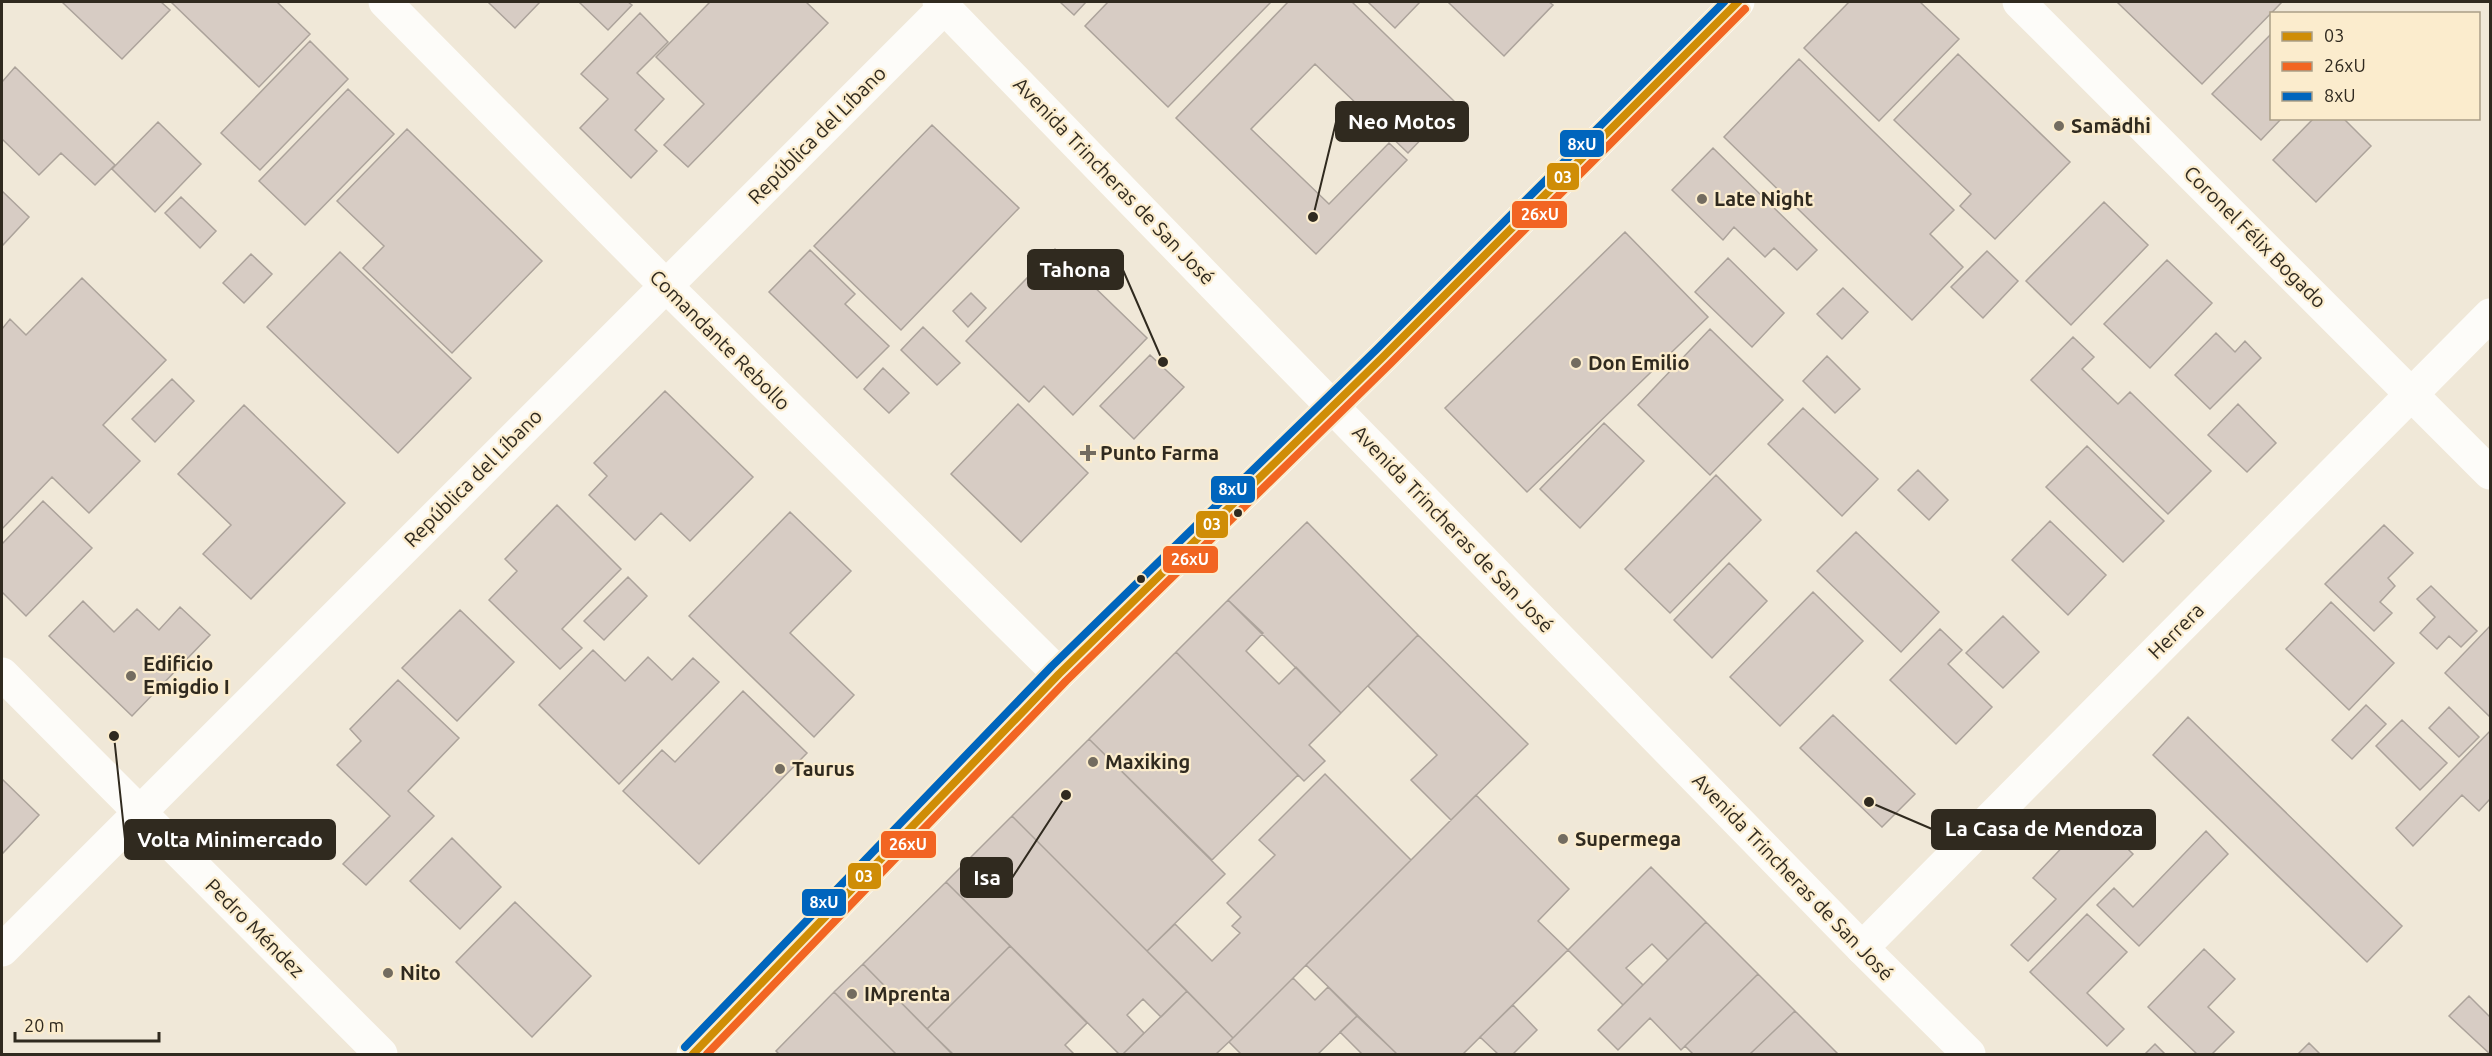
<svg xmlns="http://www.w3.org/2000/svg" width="2492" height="1056" font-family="Ubuntu,sans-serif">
	<rect width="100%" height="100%" fill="#f0e8d8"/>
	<path fill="#d7ccc4" stroke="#aca39b" stroke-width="1.5" d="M 62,2 L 161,2 L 170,10 L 122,59 Z
		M 171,2 L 277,2 L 310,34 L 259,87 Z
		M 490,2 L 540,2 L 515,28 L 489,3 Z
		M 579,2 L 628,2 L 632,5 L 608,30 Z
		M 710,2 L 806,2 L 828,23 L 688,167 L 664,145 L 704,104 L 656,57 Z
		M 1060,2 L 1086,2 L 1074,15 Z
		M 1108,2 L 1271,2 L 1168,107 L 1085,26 Z
		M 1288,2 L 1352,2 L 1456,103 L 1408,153 L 1315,64 L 1251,129 L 1329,204 L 1389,143 L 1407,160 L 1316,254 L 1176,118 Z
		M 1368,2 L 1420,2 L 1395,28 Z
		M 1448,2 L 1549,2 L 1553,5 L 1504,56 Z
		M 1849,2 L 1920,2 L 1959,39 L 1879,121 L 1804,48 Z
		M 2117,2 L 2282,2 L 2202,84 Z
		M 640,13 L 668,42 L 637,73 L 664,99 L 635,130 L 657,151 L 631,178 L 580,128 L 608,99 L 581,74 Z
		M 2272,33 L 2272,118 L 2282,118 L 2261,140 L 2212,94 Z
		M 310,41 L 348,79 L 260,170 L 221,133 Z
		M 1958,54 L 2070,162 L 1995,239 L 1960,206 L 1971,194 L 1894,120 Z
		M 1799,59 L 1954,210 L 1930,234 L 1963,267 L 1912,320 L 1724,137 Z
		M 15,67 L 115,165 L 95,185 L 61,153 L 39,175 L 2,139 L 2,82 Z
		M 348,89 L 394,134 L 305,225 L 259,181 Z
		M 2314,118 L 2343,118 L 2371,146 L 2316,202 L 2273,160 Z
		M 158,122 L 201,164 L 155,212 L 112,169 Z
		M 932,125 L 1019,208 L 901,330 L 814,246 Z
		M 407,129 L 542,261 L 452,353 L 363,268 L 384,246 L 337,201 Z
		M 1713,148 L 1817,250 L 1797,270 L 1774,248 L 1765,257 L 1734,227 L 1723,240 L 1672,190 Z
		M 2,191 L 29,217 L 2,246 Z
		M 181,197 L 216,231 L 200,248 L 165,213 Z
		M 2104,202 L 2148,245 L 2071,325 L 2026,281 Z
		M 1625,232 L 1708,317 L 1527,492 L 1445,408 Z
		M 1055,249 L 1147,338 L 1073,415 L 1044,386 L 1029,402 L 966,341 Z
		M 810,250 L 855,294 L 845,304 L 889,346 L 857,378 L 769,292 Z
		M 1987,251 L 2018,281 L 1983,318 L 1951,287 Z
		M 340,252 L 471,378 L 398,453 L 267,327 Z
		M 251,254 L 272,274 L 244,303 L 223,283 Z
		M 1728,258 L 1784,313 L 1752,347 L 1695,292 Z
		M 2167,260 L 2212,303 L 2150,368 L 2104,324 Z
		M 82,278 L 166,360 L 103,425 L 140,461 L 89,513 L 52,477 L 2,529 L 2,329 L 10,319 L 26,335 Z
		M 1843,288 L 1868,312 L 1842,339 L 1817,314 Z
		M 971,293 L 986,308 L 968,327 L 953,311 Z
		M 923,327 L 960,363 L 937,385 L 901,350 Z
		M 1710,329 L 1783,400 L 1710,475 L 1638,405 Z
		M 2216,333 L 2235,352 L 2245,341 L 2261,358 L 2210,409 L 2175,375 Z
		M 2073,337 L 2094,357 L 2082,369 L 2118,404 L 2130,392 L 2211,471 L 2168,514 L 2031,380 Z
		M 1150,355 L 1184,387 L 1134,439 L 1100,406 Z
		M 1827,356 L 1860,389 L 1835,413 L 1803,381 Z
		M 883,368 L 909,393 L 889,413 L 864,389 Z
		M 172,379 L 194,401 L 155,442 L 132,419 Z
		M 665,391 L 753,477 L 690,541 L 661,513 L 635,540 L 589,495 L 607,476 L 594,463 Z
		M 1018,404 L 1088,473 L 1021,542 L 951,474 Z
		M 2238,404 L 2276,443 L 2247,472 L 2208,435 Z
		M 244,405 L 345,503 L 251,599 L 203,554 L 231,525 L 178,474 Z
		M 1803,408 L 1878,479 L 1842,516 L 1768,444 Z
		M 1604,423 L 1644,461 L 1580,528 L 1540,489 Z
		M 2087,446 L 2164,521 L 2123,562 L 2046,487 Z
		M 1918,470 L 1948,500 L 1929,520 L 1898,490 Z
		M 1716,475 L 1761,520 L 1670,613 L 1625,569 Z
		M 43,501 L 92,548 L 26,616 L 2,592 L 2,544 Z
		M 557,505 L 621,569 L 562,629 L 582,648 L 560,669 L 489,600 L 517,571 L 505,559 Z
		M 790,512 L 851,571 L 790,633 L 854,695 L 814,737 L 689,616 Z
		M 2050,521 L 2106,575 L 2068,615 L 2012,560 Z
		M 1307,522 L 1418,635 L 1341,713 L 1228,600 Z
		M 2384,525 L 2413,553 L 2388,578 L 2395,586 L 2380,602 L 2392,613 L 2374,631 L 2325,584 Z
		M 1856,532 L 1939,612 L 1901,652 L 1817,571 Z
		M 1729,563 L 1767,601 L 1712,658 L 1674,620 Z
		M 628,577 L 647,596 L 604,640 L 584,621 Z
		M 2431,586 L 2477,631 L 2461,647 L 2449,636 L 2437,649 L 2420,633 L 2435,617 L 2417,599 Z
		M 1813,592 L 1863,641 L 1780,726 L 1730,677 Z
		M 1228,600 L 1263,633 L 1246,651 L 1279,684 L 1296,667 L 1341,713 L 1309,745 L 1325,761 L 1304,781 L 1176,652 Z
		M 83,601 L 114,632 L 137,609 L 159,630 L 180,607 L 210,635 L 132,716 L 49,636 Z
		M 2331,602 L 2394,663 L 2349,710 L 2286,649 Z
		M 460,610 L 514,662 L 457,721 L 402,668 Z
		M 2003,616 L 2039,652 L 2003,688 L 1966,653 Z
		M 2490,626 L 2490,717 L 2445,673 Z
		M 1940,629 L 1962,650 L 1948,664 L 1992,707 L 1956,744 L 1890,680 Z
		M 1418,635 L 1528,744 L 1451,820 L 1411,780 L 1437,755 L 1368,686 Z
		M 593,650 L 625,681 L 648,657 L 672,680 L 693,658 L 719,682 L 619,784 L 539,705 Z
		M 1176,652 L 1298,775 L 1212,860 L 1089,739 Z
		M 398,680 L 459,738 L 408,791 L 434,816 L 366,885 L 343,864 L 390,816 L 337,765 L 361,741 L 350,729 Z
		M 743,691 L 807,753 L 699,864 L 623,791 L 662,750 L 675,762 Z
		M 2366,705 L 2386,724 L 2352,759 L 2332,740 Z
		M 2449,707 L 2479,737 L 2459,757 L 2429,728 Z
		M 1833,715 L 1915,794 L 1882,827 L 1800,748 Z
		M 2188,717 L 2402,926 L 2367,962 L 2153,755 Z
		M 2402,720 L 2447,763 L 2420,790 L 2376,746 Z
		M 2490,731 L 2490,799 L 2479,811 L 2462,795 L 2413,846 L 2396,828 Z
		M 1089,739 L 1225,874 L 1147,951 L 1012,816 Z
		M 1325,774 L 1411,860 L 1233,1038 L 1147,951 L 1175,924 L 1212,961 L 1240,933 L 1232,926 L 1241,917 L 1227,903 L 1275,855 L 1259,840 Z
		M 2,779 L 39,815 L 2,854 Z
		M 1476,795 L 1569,889 L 1538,921 L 1568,950 L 1463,1054 L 1397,1054 L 1306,965 Z
		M 2093,815 L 2133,854 L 2028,961 L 2011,945 L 2056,899 L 2033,878 Z
		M 1012,816 L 1187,991 L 1161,1017 L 1143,999 L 1127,1015 L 1144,1033 L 1123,1054 L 1119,1054 L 946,882 Z
		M 2206,831 L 2228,854 L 2139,946 L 2097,905 L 2114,888 L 2133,907 Z
		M 452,838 L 501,887 L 460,929 L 410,881 Z
		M 1651,867 L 1706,922 L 1668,960 L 1652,944 L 1626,968 L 1643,985 L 1623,1005 L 1568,950 Z
		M 946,882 L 1010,946 L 927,1029 L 863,964 Z
		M 515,902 L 591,976 L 532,1037 L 456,962 Z
		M 2087,914 L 2127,952 L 2087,993 L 2124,1029 L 2107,1046 L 2030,972 Z
		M 1706,922 L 1758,974 L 1681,1050 L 1650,1018 L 1618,1050 L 1598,1030 Z
		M 1010,946 L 1087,1023 L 1065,1045 L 1074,1054 L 953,1054 L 927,1029 Z
		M 2204,949 L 2235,979 L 2208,1007 L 2234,1032 L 2212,1054 L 2197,1054 L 2148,1007 Z
		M 863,964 L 952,1054 L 896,1054 L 834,992 Z
		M 1758,974 L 1795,1011 L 1750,1054 L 1693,1054 L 1685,1046 Z
		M 1293,978 L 1315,1000 L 1328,987 L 1357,1016 L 1318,1054 L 1241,1054 L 1229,1042 Z
		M 1187,991 L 1233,1038 L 1216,1054 L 1123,1054 Z
		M 834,992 L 896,1054 L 779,1054 L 776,1051 Z
		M 2469,996 L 2490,1017 L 2490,1054 L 2449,1016 Z
		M 1513,1005 L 1537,1030 L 1513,1054 L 1498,1054 L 1480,1037 Z
		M 1795,1011 L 1838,1054 L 1750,1054 Z
		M 1357,1016 L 1397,1054 L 1362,1054 L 1340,1032 Z
		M 2309,1043 L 2320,1054 L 2298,1054 Z
		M 2155,1044 L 2165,1054 L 2145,1054 Z"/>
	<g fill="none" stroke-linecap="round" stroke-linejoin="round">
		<path stroke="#fdfcf9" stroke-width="33" d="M 385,2 L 666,286 L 1059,674
			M 2019,2 L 2490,473
			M 2,674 L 381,1054
			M 1862,948 L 2490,315
			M 2,950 L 945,7"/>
		<path stroke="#fdfcf9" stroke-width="33" d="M 939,2 L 1275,348 L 1862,948 L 1969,1054
			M 693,1054 L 1059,674 L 1383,357 L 1738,2"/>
		<defs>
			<path id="bus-1" d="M 693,1054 L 1059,674 L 1383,357 L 1738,2"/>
			<path id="bus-2" d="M 707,1054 L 1066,681 L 1390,364 L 1745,9"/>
			<path id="bus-3" d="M 685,1047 L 1052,666 L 1376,350 L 1724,2"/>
		</defs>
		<use href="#bus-1" stroke="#fbeccd" stroke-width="12"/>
		<use href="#bus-2" stroke="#fbeccd" stroke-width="12"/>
		<use href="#bus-3" stroke="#fbeccd" stroke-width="12"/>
		<use href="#bus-1" stroke="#cf8d06" stroke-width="8"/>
		<use href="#bus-2" stroke="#f26522" stroke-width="8"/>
		<use href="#bus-3" stroke="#0065bd" stroke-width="8"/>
	</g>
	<g fill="#736c60" stroke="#fbeccd" stroke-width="2">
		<circle cx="2059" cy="126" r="6"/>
		<circle cx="1702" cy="199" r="6"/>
		<circle cx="1576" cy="363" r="6"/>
		<path d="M1085 444h6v6h6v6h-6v6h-6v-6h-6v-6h6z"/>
		<circle cx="131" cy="676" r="6"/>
		<circle cx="1093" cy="762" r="6"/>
		<circle cx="780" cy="769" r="6"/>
		<circle cx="1563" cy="839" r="6"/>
		<circle cx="388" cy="973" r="6"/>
		<circle cx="852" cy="994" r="6"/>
	</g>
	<g fill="#302a1f" stroke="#fbeccd" stroke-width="2">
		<circle cx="1238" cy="513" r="5"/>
		<circle cx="1141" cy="579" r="5"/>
	</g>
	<g text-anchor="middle" stroke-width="4.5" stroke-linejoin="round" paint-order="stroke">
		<g font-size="20" font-weight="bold" fill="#302a1f" stroke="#fbeccd" text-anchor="start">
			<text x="2071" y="133">Samãdhi</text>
			<text x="1714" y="206">Late Night</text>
			<text x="1588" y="370">Don Emilio</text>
			<text x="1100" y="460">Punto Farma</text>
			<text x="143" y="671">Edificio<tspan x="143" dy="23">Emigdio I</tspan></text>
			<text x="1105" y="769">Maxiking</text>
			<text x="792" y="776">Taurus</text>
			<text x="1575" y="846">Supermega</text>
			<text x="400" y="980">Nito</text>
			<text x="864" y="1001">IMprenta</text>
		</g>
		<g font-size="20" fill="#302a1f" stroke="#fbeccd">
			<text transform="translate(817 135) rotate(-45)" y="7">República del Líbano</text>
			<text transform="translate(1114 181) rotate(46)" y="7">Avenida Trincheras de San José</text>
			<text transform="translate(2255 237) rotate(45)" y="7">Coronel Félix Bogado</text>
			<text transform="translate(720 340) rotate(45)" y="7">Comandante Rebollo</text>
			<text transform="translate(473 478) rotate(-45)" y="7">República del Líbano</text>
			<text transform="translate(1453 529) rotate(46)" y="7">Avenida Trincheras de San José</text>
			<text transform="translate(2176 631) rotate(-45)" y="7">Herrera</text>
			<text transform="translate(1793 877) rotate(46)" y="7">Avenida Trincheras de San José</text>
			<text transform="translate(255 928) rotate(45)" y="7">Pedro Méndez</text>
		</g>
	</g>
	<path fill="none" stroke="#302a1f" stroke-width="2" d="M1313 217L1336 122M1163 362L1123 270M1869 802L1932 829M114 736L125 839M1066 795L1012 878"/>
	<g fill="#302a1f" stroke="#fbeccd" stroke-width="2">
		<circle cx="1313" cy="217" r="6"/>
		<circle cx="1163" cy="362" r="6"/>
		<circle cx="1869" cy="802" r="6"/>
		<circle cx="114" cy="736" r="6"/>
		<circle cx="1066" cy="795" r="6"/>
	</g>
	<g fill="#302a1f" stroke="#302a1f" stroke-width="2">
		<rect x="1336" y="102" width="132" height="39" rx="6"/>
		<rect x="1028" y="250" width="95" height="39" rx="6"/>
		<rect x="1932" y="810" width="223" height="39" rx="6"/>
		<rect x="125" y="820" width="210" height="39" rx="6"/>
		<rect x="961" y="858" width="51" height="39" rx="6"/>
	</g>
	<g font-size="21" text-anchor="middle" font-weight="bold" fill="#fff">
		<text x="1402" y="129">Neo Motos</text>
		<text x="1075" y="277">Tahona</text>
		<text x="2044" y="836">La Casa de Mendoza</text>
		<text x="230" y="847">Volta Minimercado</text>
		<text x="987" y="885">Isa</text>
	</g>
	<g stroke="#fbeccd" stroke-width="2">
		<rect x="1559" y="129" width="46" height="29" rx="6" fill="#0065bd"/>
		<rect x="1546" y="162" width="34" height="29" rx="6" fill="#cf8d06"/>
		<rect x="1511" y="200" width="57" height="29" rx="6" fill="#f26522"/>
		<rect x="1210" y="475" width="46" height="29" rx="6" fill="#0065bd"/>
		<rect x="1195" y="510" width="34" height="29" rx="6" fill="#cf8d06"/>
		<rect x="1162" y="545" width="57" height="29" rx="6" fill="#f26522"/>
		<rect x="880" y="830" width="57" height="29" rx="6" fill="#f26522"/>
		<rect x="847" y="862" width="35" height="28" rx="6" fill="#cf8d06"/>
		<rect x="801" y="888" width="46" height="29" rx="6" fill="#0065bd"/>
	</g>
	<g font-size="16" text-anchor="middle" font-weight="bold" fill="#fff">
		<text x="1582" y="150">8xU</text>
		<text x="1563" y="183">03</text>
		<text x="1540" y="220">26xU</text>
		<text x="1233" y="495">8xU</text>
		<text x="1212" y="530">03</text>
		<text x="1190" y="565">26xU</text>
		<text x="908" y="850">26xU</text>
		<text x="864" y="882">03</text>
		<text x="824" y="908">8xU</text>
	</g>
	<rect width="2492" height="1056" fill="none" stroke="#302a1f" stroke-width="6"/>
	<rect x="2270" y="12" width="210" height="108" fill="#fbeccd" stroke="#aa9e87" stroke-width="1.5"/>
	<rect x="2282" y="32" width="30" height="9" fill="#cf8d06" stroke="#aa9e87" stroke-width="1.5"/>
	<text x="2324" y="42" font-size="18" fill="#302a1f">03</text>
	<rect x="2282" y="62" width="30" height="9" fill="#f26522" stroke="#aa9e87" stroke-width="1.5"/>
	<text x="2324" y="72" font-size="18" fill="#302a1f">26xU</text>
	<rect x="2282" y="92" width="30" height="9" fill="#0065bd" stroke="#aa9e87" stroke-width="1.5"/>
	<text x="2324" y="102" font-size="18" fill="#302a1f">8xU</text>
	<path d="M15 1032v9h144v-9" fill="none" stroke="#302a1f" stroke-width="3"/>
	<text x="24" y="1032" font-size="18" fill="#302a1f" stroke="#fbeccd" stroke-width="4.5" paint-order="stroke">20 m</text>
</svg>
